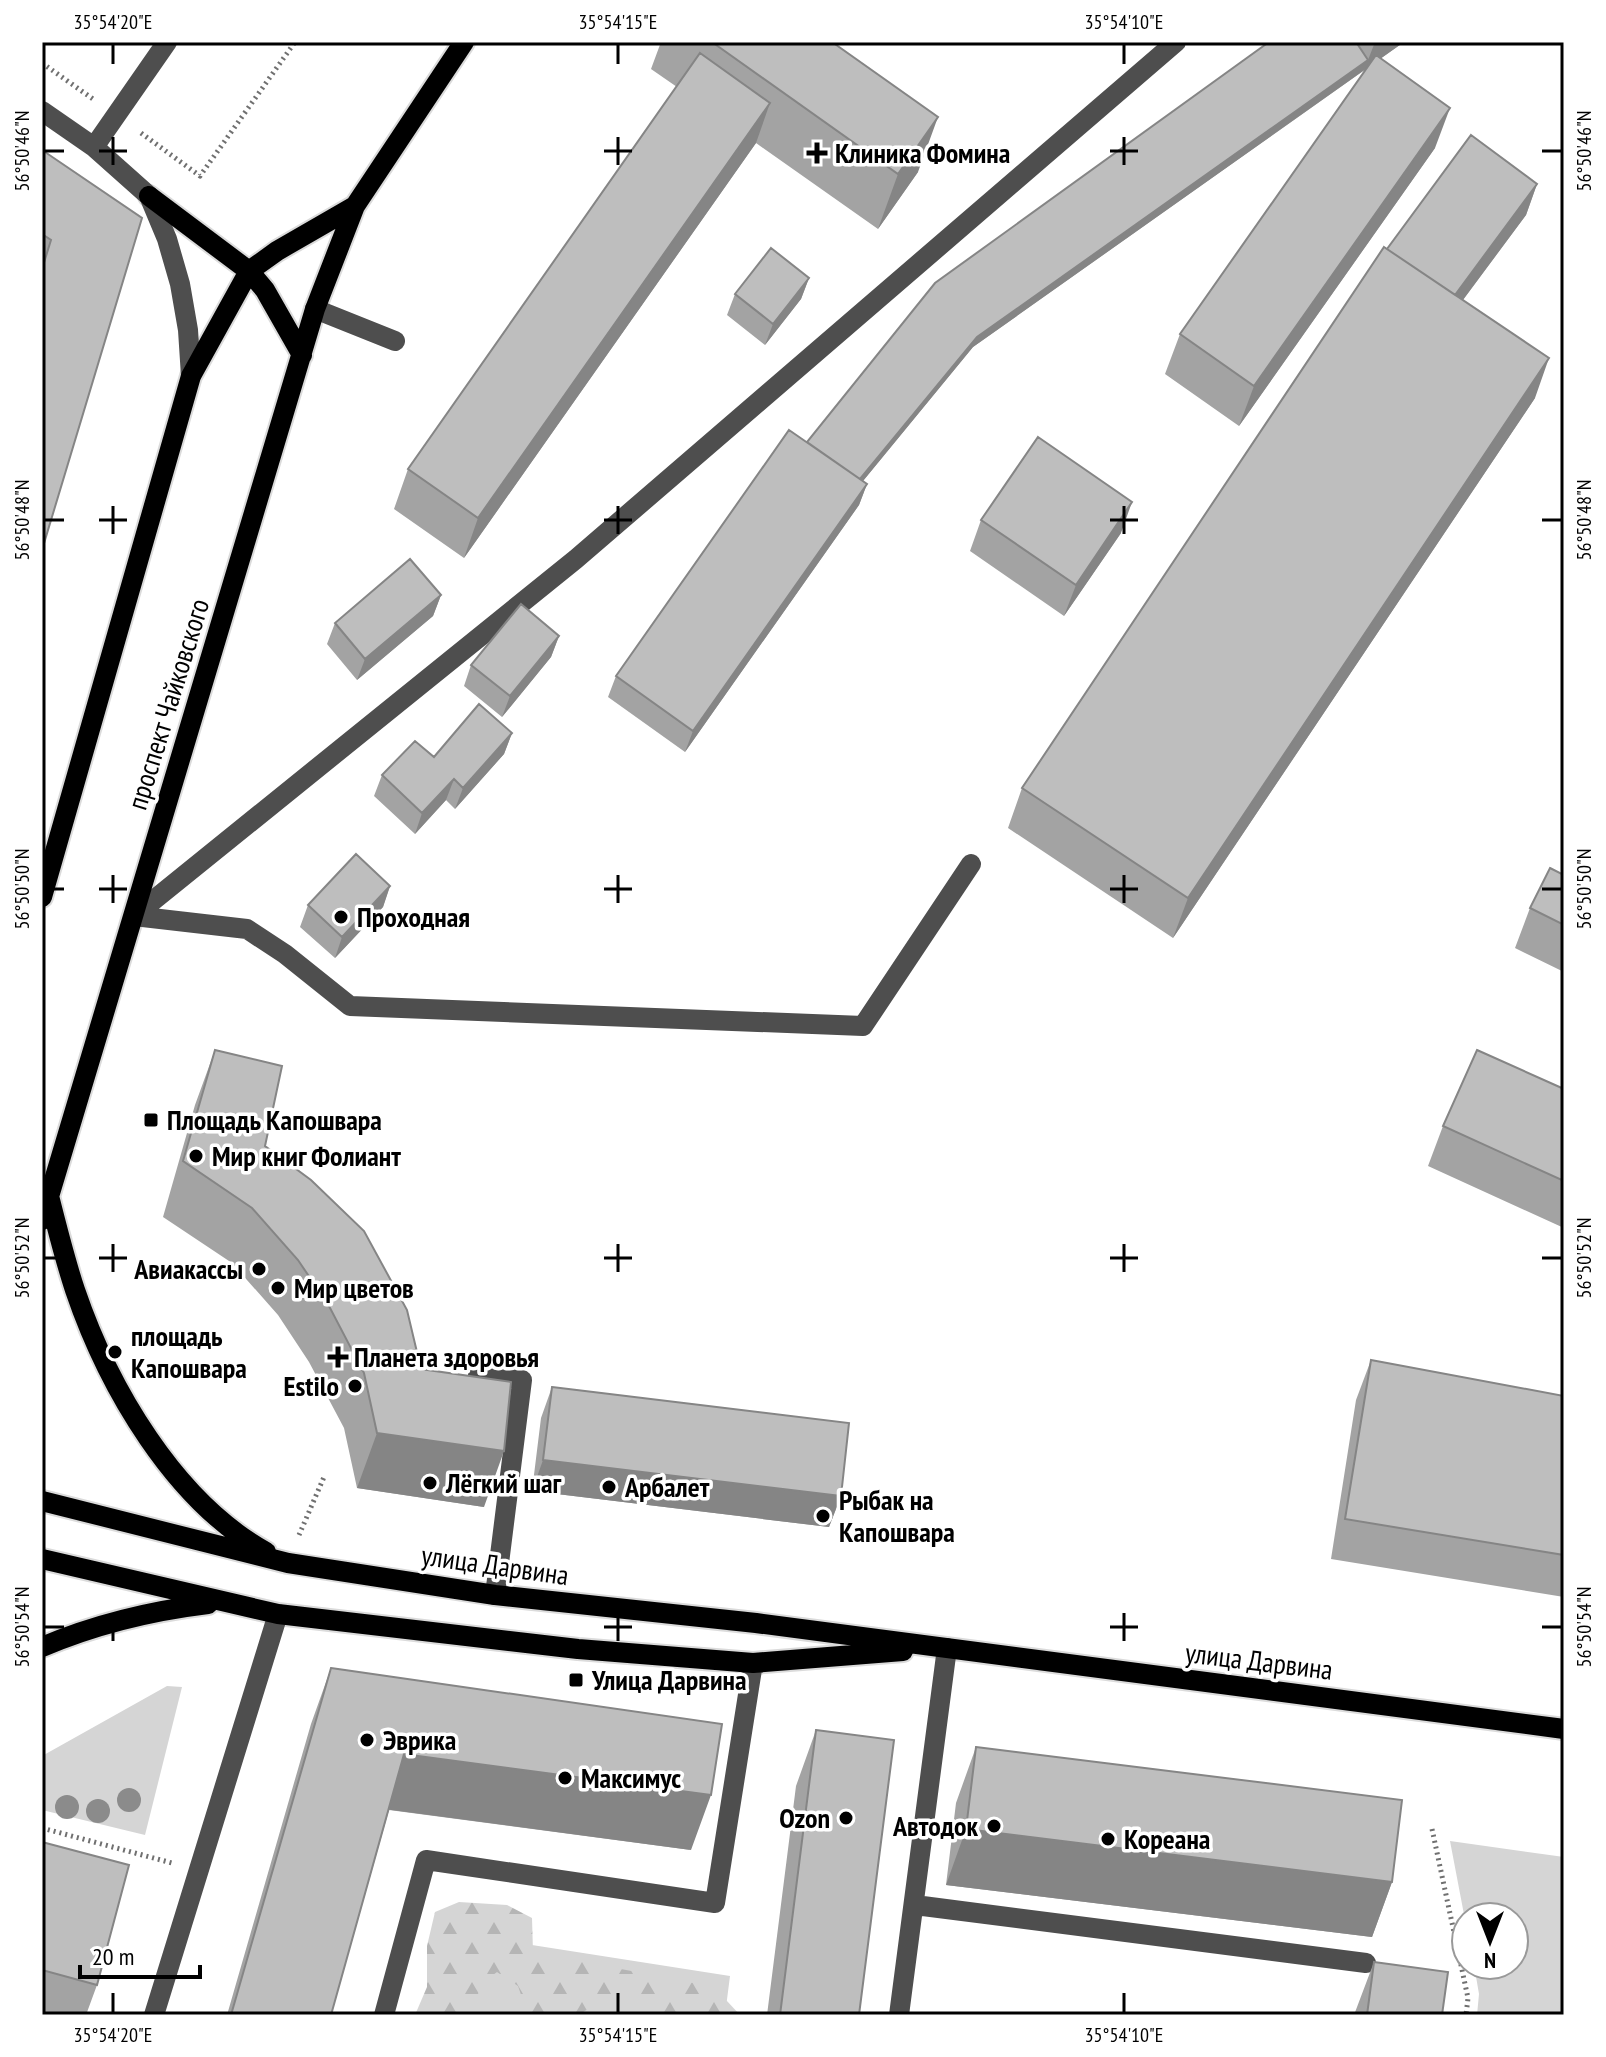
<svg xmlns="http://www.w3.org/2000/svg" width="1606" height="2057" font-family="'PT Sans Narrow',sans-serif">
	<defs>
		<pattern id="forest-firs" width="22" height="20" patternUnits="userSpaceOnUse" patternTransform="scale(2)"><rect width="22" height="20" fill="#d5d5d5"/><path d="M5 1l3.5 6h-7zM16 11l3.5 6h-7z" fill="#b5b5b5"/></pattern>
	</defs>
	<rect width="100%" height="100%" fill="#fff"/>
	<path fill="#d5d5d5" d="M 167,1686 L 182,1687 L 145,1835 L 42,1810 L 42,1756 Z
		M 1450,1841 L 1564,1857 L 1564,2015 L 1477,2015 L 1479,1994 L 1474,1965 L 1514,1965 L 1514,1917 L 1466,1917 L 1466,1925 Z
		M 474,1936 L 730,1976 L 725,2015 L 460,2015 Z"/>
	<path fill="url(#forest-firs)" d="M 459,1902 L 507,1905 L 532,1918 L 533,1952 L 714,1987 L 740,2015 L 637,2015 L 634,2011 L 634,1998 L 600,2002 L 578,2015 L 528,2015 L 518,1986 L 497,1972 L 481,1984 L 472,2015 L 415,2015 L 427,1987 L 427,1946 L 435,1912 Z"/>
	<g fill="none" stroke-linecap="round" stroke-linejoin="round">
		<defs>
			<path id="major" d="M 149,196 L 249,271 L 265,290 L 302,355
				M 42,897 L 191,376 L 249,271 L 277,251 L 355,206
				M 49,1196 C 57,1228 65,1260 75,1290 C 108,1387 174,1501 266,1552
				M 42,1220 L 315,309 L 355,206 L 464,42
				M 42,1501 L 288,1563 L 495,1595 L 756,1623 L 1564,1729
				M 42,1559 L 278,1614 L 578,1649 L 753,1663 L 903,1651
				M 42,1647 C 96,1624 150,1611 208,1604"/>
		</defs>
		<use href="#major" stroke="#dbdbdb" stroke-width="24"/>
		<path stroke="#707070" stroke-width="5" stroke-dasharray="2 4" stroke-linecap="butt" d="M 42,63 L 93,99
			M 141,133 L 200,176 L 295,42
			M 299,1535 L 324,1477
			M 42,1828 L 172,1863
			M 1432,1829 L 1468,1998 L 1466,2015"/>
		<path stroke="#4e4e4e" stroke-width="20" d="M 42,111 L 94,147 L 149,196 L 167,239 L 180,284 L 188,330 L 191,376
			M 94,147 L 167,42
			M 315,309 L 395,341
			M 134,916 L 576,559 L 1176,42
			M 134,916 L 247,929 L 285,954 L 350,1006 L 863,1026 L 971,864
			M 478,1375 L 522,1380 L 495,1595
			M 915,1905 L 1366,1963
			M 154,2015 L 278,1614
			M 384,2015 L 426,1860 L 715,1903 L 753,1663
			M 899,2015 L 947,1648"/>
		<use href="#major" stroke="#000" stroke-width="20"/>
	</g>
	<g fill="#8b8b8b">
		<circle cx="129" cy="1800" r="12"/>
		<circle cx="67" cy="1807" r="12"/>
		<circle cx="98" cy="1811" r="12"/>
	</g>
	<path fill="#a3a3a3" d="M 661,42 L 832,42 L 918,172 L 878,229 L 756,143 L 464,558 L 394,509 L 408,469 L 677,87 L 651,69 Z
		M 1269,42 L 1404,42 L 1380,59 L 1435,148 L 1239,426 L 1165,374 L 1180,334 L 1366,69 L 973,347 L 863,481 L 867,484 L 859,505 L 685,752 L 608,697 L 616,676 L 807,442 Z
		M 42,150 L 142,218 L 42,550 Z
		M 1537,184 L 1526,215 L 1463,300 L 1535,398 L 1173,938 L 1008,828 L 1022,788 L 1387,249 Z
		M 809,278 L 801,299 L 765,345 L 727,315 L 735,294 Z
		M 981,520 L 1121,533 L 1064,616 L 970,551 Z
		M 441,595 L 433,616 L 357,680 L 327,644 L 335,623 Z
		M 559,636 L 551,657 L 502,717 L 464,686 L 471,665 Z
		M 512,733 L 504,754 L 455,809 L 446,800 L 415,834 L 374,796 L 382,775 Z
		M 1564,875 L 1564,972 L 1515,948 L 1530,908 Z
		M 390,886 L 383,907 L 335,958 L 300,927 L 308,905 Z
		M 215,1050 L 265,1146 L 421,1369 L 484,1507 L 357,1488 L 344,1428 L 309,1362 L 278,1315 L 232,1263 L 163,1217 L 195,1105 Z
		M 1564,1089 L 1564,1228 L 1428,1166 L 1443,1126 Z
		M 1371,1360 L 1564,1396 L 1564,1597 L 1331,1559 L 1356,1400 Z
		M 552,1387 L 841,1496 L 829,1527 L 532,1491 L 541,1418 Z
		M 331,1668 L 691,1850 L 389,1810 L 331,2015 L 227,2015 L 311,1724 Z
		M 816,1730 L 859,2015 L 767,2015 L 796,1786 Z
		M 976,1747 L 1392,1882 L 1372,1937 L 946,1885 L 956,1803 Z
		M 42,1842 L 97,1985 L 86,2015 L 42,2015 Z
		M 1374,1962 L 1442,2015 L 1354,2015 Z"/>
	<path fill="#858585" d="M 1375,42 L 1404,42 L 973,347 L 849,498 L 853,487 L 977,337 L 1368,60 Z
		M 770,103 L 756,143 L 464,558 L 478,518 Z
		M 1450,108 L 1435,148 L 1239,426 L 1254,386 Z
		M 938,117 L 918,172 L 878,229 L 898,174 Z
		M 1537,184 L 1526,215 L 1439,332 L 1450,301 Z
		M 809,278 L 801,299 L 765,345 L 773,324 Z
		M 1549,358 L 1535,398 L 1173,938 L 1188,898 Z
		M 867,484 L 859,505 L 685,752 L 693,731 Z
		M 1132,502 L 1121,533 L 1064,616 L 1076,585 Z
		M 441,595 L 433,616 L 357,680 L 365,659 Z
		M 559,636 L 551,657 L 502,717 L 510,696 Z
		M 512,733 L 504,754 L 455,809 L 463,788 Z
		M 454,779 L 446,800 L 415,834 L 422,813 Z
		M 390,886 L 383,907 L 335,958 L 342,937 Z
		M 377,1433 L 504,1451 L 484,1507 L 357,1488 Z
		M 543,1460 L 841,1496 L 829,1527 L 532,1491 Z
		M 404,1754 L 711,1795 L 691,1850 L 384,1809 Z
		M 966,1829 L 1392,1882 L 1372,1937 L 946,1885 Z"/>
	<path fill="#bebebe" stroke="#858585" stroke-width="2" d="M 712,42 L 832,42 L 938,117 L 898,174 Z
		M 1269,42 L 1356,42 L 1368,60 L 977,337 L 860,479 L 807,442 L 935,283 Z
		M 700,53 L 770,103 L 478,518 L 408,469 Z
		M 1376,55 L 1450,108 L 1254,386 L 1180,334 Z
		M 1471,135 L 1537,184 L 1455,295 L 1387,249 Z
		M 42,150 L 142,218 L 42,550 L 42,269 L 51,240 L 42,234 Z
		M 1384,247 L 1549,358 L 1188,898 L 1022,788 Z
		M 771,248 L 809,278 L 773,324 L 735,294 Z
		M 789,430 L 867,484 L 693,731 L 616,676 Z
		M 1038,437 L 1132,502 L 1076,585 L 981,520 Z
		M 410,559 L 441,595 L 365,659 L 335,623 Z
		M 521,604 L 559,636 L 510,696 L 471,665 Z
		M 479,704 L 512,733 L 463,788 L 454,779 L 422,813 L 382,775 L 415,741 L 434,757 Z
		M 356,854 L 390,886 L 342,937 L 308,905 Z
		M 1550,868 L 1564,875 L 1564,925 L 1530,908 Z
		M 215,1050 L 282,1066 L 265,1146 L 311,1180 L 364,1231 L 407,1310 L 421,1369 L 511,1382 L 504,1451 L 377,1433 L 364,1373 L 329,1306 L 298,1260 L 252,1208 L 183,1161 Z
		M 1477,1050 L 1564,1089 L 1564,1181 L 1443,1126 Z
		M 1371,1360 L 1564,1396 L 1564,1555 L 1345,1519 Z
		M 552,1387 L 849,1423 L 841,1496 L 543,1460 Z
		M 331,1668 L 722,1724 L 711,1795 L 404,1754 L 331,2015 L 231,2015 Z
		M 816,1730 L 894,1740 L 859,2015 L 780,2015 Z
		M 976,1747 L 1402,1800 L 1392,1882 L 966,1829 Z
		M 42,1842 L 129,1865 L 97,1985 L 42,1970 Z
		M 1374,1962 L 1448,1972 L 1442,2015 L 1367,2015 Z
		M 958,2013 L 978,2015 L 958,2015 Z"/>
	<path fill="none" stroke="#000" stroke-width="3" d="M 113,44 L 113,64M 618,44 L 618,64M 1124,44 L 1124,64M 113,137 L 113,165M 618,137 L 618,165M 1124,137 L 1124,165M 44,151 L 64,151M 99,151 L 127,151M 604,151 L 632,151M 1110,151 L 1138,151M 1542,151 L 1562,151M 113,506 L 113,534M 618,506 L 618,534M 1124,506 L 1124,534M 44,520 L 64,520M 99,520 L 127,520M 604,520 L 632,520M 1110,520 L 1138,520M 1542,520 L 1562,520M 113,875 L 113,903M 618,875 L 618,903M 1124,875 L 1124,903M 44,889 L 64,889M 99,889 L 127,889M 604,889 L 632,889M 1110,889 L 1138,889M 1542,889 L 1562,889M 113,1244 L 113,1272M 618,1244 L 618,1272M 1124,1244 L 1124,1272M 44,1258 L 64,1258M 99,1258 L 127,1258M 604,1258 L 632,1258M 1110,1258 L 1138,1258M 1542,1258 L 1562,1258M 113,1613 L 113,1641M 618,1613 L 618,1641M 1124,1613 L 1124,1641M 44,1627 L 64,1627M 99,1627 L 127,1627M 604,1627 L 632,1627M 1110,1627 L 1138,1627M 1542,1627 L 1562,1627M 113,1993 L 113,2013M 618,1993 L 618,2013M 1124,1993 L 1124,2013"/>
	<g fill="#000" stroke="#fff" stroke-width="3">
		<path d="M813 141h8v8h8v8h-8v8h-8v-8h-8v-8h8z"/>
		<circle cx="341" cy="917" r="8"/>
		<rect x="143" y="1112" width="16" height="16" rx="4"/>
		<circle cx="196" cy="1156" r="8"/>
		<circle cx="259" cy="1269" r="8"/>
		<circle cx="278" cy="1288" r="8"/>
		<circle cx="115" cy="1352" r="8"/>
		<path d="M334 1345h8v8h8v8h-8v8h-8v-8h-8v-8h8z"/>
		<circle cx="355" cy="1386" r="8"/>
		<circle cx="430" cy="1483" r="8"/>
		<circle cx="609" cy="1487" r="8"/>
		<circle cx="823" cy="1516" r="8"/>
		<rect x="568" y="1672" width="16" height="16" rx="4"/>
		<circle cx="367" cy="1740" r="8"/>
		<circle cx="565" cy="1778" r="8"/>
		<circle cx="846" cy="1818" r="8"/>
		<circle cx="994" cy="1826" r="8"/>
		<circle cx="1108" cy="1839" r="8"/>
	</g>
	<g text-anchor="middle" stroke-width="7" stroke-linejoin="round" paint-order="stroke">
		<g font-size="28" font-weight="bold" fill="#000" stroke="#fff" text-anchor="start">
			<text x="835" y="163">Клиника Фомина</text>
			<text x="357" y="927">Проходная</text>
			<text x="167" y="1130">Площадь Капошвара</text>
			<text x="212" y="1166">Мир книг Фолиант</text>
			<text x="243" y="1279" text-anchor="end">Авиакассы</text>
			<text x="294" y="1298">Мир цветов</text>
			<text x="131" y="1346">площадь<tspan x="131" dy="32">Капошвара</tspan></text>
			<text x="354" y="1367">Планета здоровья</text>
			<text x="339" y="1396" text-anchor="end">Estilo</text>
			<text x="446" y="1493">Лёгкий шаг</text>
			<text x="625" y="1497">Арбалет</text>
			<text x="839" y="1510">Рыбак на<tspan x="839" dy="32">Капошвара</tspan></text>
			<text x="592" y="1690">Улица Дарвина</text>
			<text x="383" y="1750">Эврика</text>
			<text x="581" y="1788">Максимус</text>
			<text x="830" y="1828" text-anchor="end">Ozon</text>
			<text x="978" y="1836" text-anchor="end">Автодок</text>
			<text x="1124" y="1849">Кореана</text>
		</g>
		<g font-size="28" fill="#000" stroke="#fff">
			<text transform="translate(168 704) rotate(-73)" y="10">проспект Чайковского</text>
			<text transform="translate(495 1565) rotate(8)" y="10">улица Дарвина</text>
			<text transform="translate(1259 1661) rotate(7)" y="10">улица Дарвина</text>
		</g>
	</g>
	<rect width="1606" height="2057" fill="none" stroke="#ffffff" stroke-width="88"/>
	<g transform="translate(1490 1941) rotate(180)"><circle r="38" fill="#ffffff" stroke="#999999" stroke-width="2"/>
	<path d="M0-6L14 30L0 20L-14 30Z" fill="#000000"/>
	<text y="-12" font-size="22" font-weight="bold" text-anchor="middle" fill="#000000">N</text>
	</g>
	<path d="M80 1965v12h120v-12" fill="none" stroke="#000000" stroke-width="4"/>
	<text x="92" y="1965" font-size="24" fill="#000000" stroke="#ffffff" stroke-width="6" paint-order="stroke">20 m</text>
	<rect x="44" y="44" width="1518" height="1969" fill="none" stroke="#000" stroke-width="3"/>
	<g font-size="20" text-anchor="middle" fill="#000">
		<text x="113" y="29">35°54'20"E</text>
		<text x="618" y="29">35°54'15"E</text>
		<text x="1124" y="29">35°54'10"E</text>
		<text transform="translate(1584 151) rotate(-90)" y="7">56°50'46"N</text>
		<text transform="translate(22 151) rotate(-90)" y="7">56°50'46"N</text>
		<text transform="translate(1584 520) rotate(-90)" y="7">56°50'48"N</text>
		<text transform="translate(22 520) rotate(-90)" y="7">56°50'48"N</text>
		<text transform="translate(1584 889) rotate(-90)" y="7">56°50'50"N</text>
		<text transform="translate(22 889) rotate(-90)" y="7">56°50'50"N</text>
		<text transform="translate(1584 1258) rotate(-90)" y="7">56°50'52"N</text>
		<text transform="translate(22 1258) rotate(-90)" y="7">56°50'52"N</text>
		<text transform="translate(1584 1627) rotate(-90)" y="7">56°50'54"N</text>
		<text transform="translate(22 1627) rotate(-90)" y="7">56°50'54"N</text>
		<text x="113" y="2042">35°54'20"E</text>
		<text x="618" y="2042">35°54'15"E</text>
		<text x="1124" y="2042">35°54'10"E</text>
	</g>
</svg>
